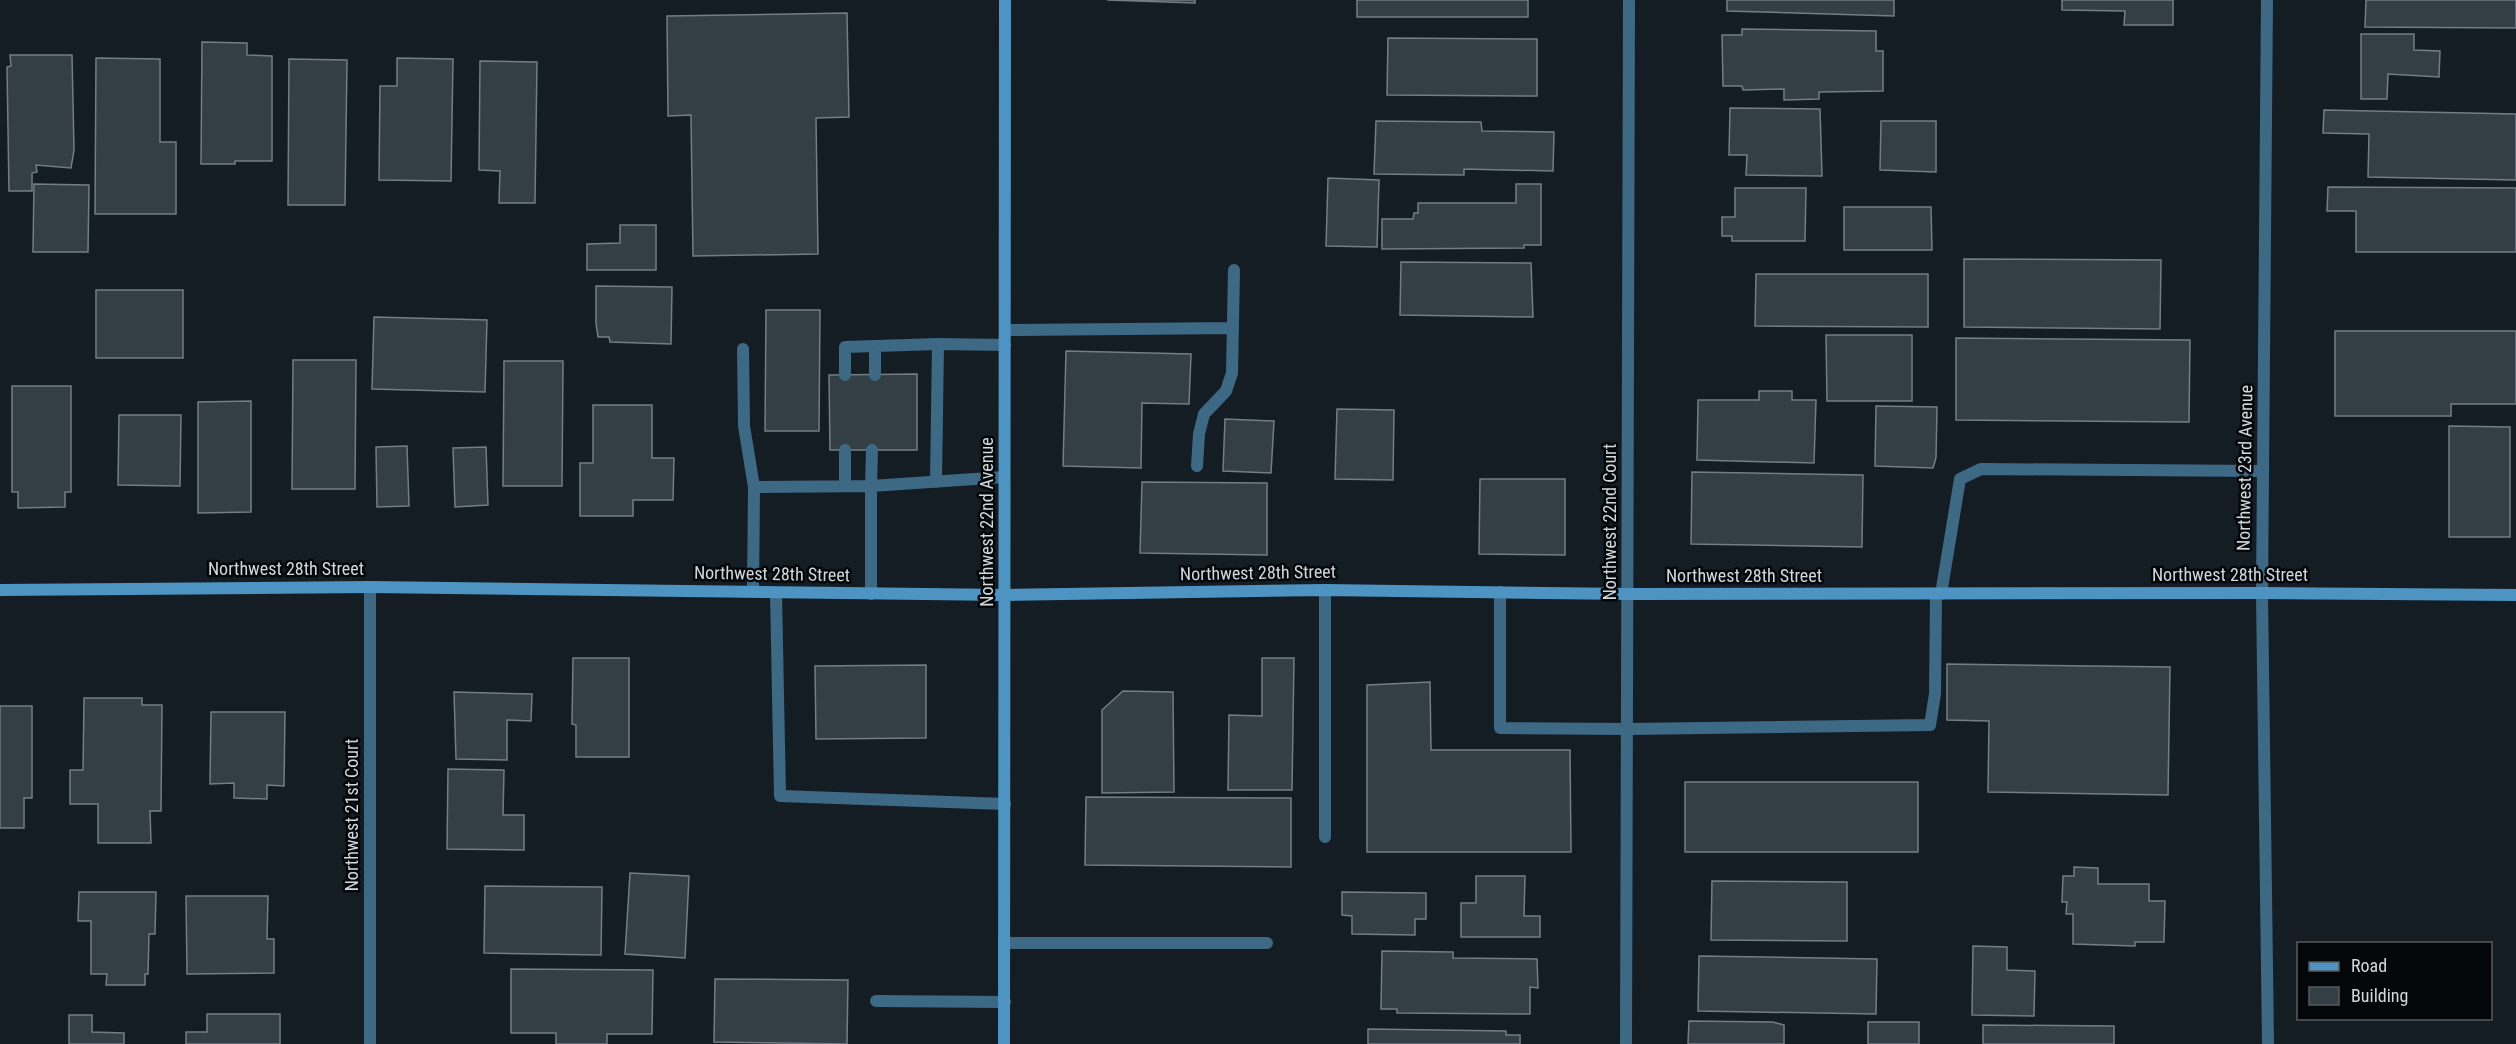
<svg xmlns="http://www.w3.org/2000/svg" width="2516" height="1044" font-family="'Roboto Condensed',sans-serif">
	<rect width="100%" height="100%" fill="#151d24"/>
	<path fill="#343e45" stroke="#727d85" stroke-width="1.5" d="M 1107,0 L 1195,0 L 1195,3 Z
		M 1357,0 L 1528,0 L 1528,17 L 1357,17 Z
		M 1727,0 L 1894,0 L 1894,16 L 1727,11 Z
		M 2062,0 L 2173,0 L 2173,25 L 2124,25 L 2125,11 L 2062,10 Z
		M 2366,0 L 2516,0 L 2516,28 L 2365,27 Z
		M 847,13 L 849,117 L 816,118 L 818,254 L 693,256 L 691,115 L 668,116 L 667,16 Z
		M 1742,29 L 1876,31 L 1876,51 L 1883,51 L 1883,91 L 1819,92 L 1819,99 L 1784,100 L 1784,89 L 1743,90 L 1742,86 L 1723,86 L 1722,35 L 1742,35 Z
		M 2361,34 L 2414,34 L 2414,50 L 2440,51 L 2439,77 L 2388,74 L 2387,99 L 2361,99 Z
		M 1388,38 L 1537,39 L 1537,96 L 1387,95 Z
		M 202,42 L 247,43 L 247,55 L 272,56 L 272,161 L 235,161 L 235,164 L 201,164 Z
		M 10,55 L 72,55 L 74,150 L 71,168 L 36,165 L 37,172 L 32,173 L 32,191 L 9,191 L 7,67 L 11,66 Z
		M 96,58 L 160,59 L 160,142 L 176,142 L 176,214 L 95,214 Z
		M 397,58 L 453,59 L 451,181 L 379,180 L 380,86 L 397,86 Z
		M 289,59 L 347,60 L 345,205 L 288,205 Z
		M 480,61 L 537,62 L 535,203 L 499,203 L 500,171 L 479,170 Z
		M 1730,108 L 1820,109 L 1822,176 L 1746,175 L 1747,155 L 1729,155 Z
		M 2324,110 L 2516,114 L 2516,180 L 2368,177 L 2369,134 L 2323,133 Z
		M 1376,121 L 1481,122 L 1482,131 L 1554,132 L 1553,171 L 1464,169 L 1464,175 L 1374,174 Z
		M 1881,121 L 1936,121 L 1936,172 L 1880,170 Z
		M 1328,178 L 1379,180 L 1377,247 L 1326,246 Z
		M 34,184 L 89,185 L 88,252 L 33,252 Z
		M 1516,184 L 1541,184 L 1541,245 L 1524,245 L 1524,248 L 1382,249 L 1382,219 L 1413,219 L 1414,213 L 1418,213 L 1418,203 L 1516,203 Z
		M 2328,187 L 2516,188 L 2516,252 L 2356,252 L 2356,211 L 2327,211 Z
		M 1735,188 L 1806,188 L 1805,241 L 1732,241 L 1732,236 L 1722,236 L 1722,217 L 1735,217 Z
		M 1844,207 L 1931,207 L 1932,250 L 1844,250 Z
		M 620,225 L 656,225 L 656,270 L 587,270 L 587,244 L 620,243 Z
		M 1964,259 L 2161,260 L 2160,329 L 1964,327 Z
		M 1401,262 L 1531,263 L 1533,317 L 1400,315 Z
		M 1756,274 L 1928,274 L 1928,327 L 1755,326 Z
		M 596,286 L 672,287 L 671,344 L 610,342 L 609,337 L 598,337 L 596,323 Z
		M 96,290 L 183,290 L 183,358 L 96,358 Z
		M 766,310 L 820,310 L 819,431 L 765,431 Z
		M 374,317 L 487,320 L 485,392 L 372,389 Z
		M 2335,331 L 2516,331 L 2516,404 L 2451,404 L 2451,416 L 2335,416 Z
		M 1826,335 L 1912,335 L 1912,401 L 1827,401 Z
		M 1956,338 L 2190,340 L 2189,422 L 1956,420 Z
		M 1066,351 L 1191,354 L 1189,404 L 1142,403 L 1141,468 L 1063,466 Z
		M 293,360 L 356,360 L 355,489 L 292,489 Z
		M 504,361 L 563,361 L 562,486 L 503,486 Z
		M 917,374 L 917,450 L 830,450 L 829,375 Z
		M 12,386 L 71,386 L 71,492 L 65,492 L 65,507 L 18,508 L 18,492 L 12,492 Z
		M 1759,391 L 1792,391 L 1792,400 L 1816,400 L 1814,463 L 1697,460 L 1698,400 L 1759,400 Z
		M 251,401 L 251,512 L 198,513 L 198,402 Z
		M 593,405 L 652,405 L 652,458 L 674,458 L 673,500 L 633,500 L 633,516 L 580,516 L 580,463 L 593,463 Z
		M 1876,406 L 1937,407 L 1936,458 L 1933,468 L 1875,466 Z
		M 1337,409 L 1394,410 L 1393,480 L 1335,479 Z
		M 119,415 L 181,415 L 180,486 L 118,485 Z
		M 1225,419 L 1274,421 L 1271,473 L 1223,471 Z
		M 2449,426 L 2510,427 L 2510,537 L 2449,537 Z
		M 407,446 L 409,506 L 377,507 L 376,447 Z
		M 486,447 L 488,505 L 455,507 L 453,448 Z
		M 1692,472 L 1863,475 L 1862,547 L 1691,544 Z
		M 1480,479 L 1565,479 L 1565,555 L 1479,554 Z
		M 1142,482 L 1267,483 L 1267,555 L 1140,553 Z
		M 573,658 L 629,658 L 629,757 L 576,757 L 576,725 L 572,724 Z
		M 1262,658 L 1294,658 L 1292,790 L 1228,790 L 1229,715 L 1262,716 Z
		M 1947,664 L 2170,667 L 2168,795 L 1988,792 L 1989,721 L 1947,720 Z
		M 926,665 L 926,738 L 816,739 L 815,666 Z
		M 1430,682 L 1431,750 L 1570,750 L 1571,852 L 1367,852 L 1367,685 Z
		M 1123,691 L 1173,692 L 1174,792 L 1102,793 L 1102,710 Z
		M 454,692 L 532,694 L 531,721 L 507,720 L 507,760 L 456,759 Z
		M 84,698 L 142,698 L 142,705 L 162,705 L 161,811 L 150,811 L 151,843 L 98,843 L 98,804 L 70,804 L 70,770 L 83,770 Z
		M 0,706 L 32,706 L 32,798 L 24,798 L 24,828 L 0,828 Z
		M 211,712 L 285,712 L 284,786 L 267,785 L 267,799 L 234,798 L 234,783 L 210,784 Z
		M 448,769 L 504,770 L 503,815 L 524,815 L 524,850 L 447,849 Z
		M 1685,782 L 1918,782 L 1918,852 L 1685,852 Z
		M 1086,797 L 1291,798 L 1291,867 L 1085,865 Z
		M 2074,867 L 2098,868 L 2098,884 L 2149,884 L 2149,901 L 2165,901 L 2164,942 L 2135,942 L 2135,946 L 2073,944 L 2073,914 L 2066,914 L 2067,902 L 2062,902 L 2063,876 L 2074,876 Z
		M 630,873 L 689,876 L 685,958 L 625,954 Z
		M 1476,876 L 1525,876 L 1524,916 L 1540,916 L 1540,937 L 1461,937 L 1461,903 L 1476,903 Z
		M 1712,881 L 1847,882 L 1847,941 L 1711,940 Z
		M 485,886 L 602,887 L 601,955 L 484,953 Z
		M 79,892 L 156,892 L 155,934 L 149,934 L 148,974 L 145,974 L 145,985 L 106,985 L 107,974 L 91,974 L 91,921 L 78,921 Z
		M 1342,892 L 1426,893 L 1426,919 L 1415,919 L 1415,935 L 1352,934 L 1352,916 L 1342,915 Z
		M 186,896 L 268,896 L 267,939 L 274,939 L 274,973 L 187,974 Z
		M 1973,946 L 2007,947 L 2007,970 L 2035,971 L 2034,1016 L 1972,1015 Z
		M 1382,951 L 1453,952 L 1453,958 L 1537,959 L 1538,988 L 1530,987 L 1530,1014 L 1397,1013 L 1397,1009 L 1381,1009 Z
		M 1699,956 L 1877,959 L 1876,1014 L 1698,1011 Z
		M 511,969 L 653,970 L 652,1034 L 607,1034 L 607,1044 L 556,1044 L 556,1033 L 511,1033 Z
		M 715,979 L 848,980 L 847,1044 L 714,1042 Z
		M 207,1014 L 280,1014 L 280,1044 L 186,1044 L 186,1032 L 207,1032 Z
		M 69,1015 L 92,1015 L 92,1032 L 124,1033 L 124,1044 L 69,1044 Z
		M 1689,1021 L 1773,1022 L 1784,1025 L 1784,1044 L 1688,1044 Z
		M 1868,1022 L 1919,1022 L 1919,1044 L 1868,1044 Z
		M 1983,1025 L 2114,1026 L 2114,1044 L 1983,1044 Z
		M 1368,1029 L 1506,1031 L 1506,1035 L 1520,1035 L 1520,1044 L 1368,1044 Z"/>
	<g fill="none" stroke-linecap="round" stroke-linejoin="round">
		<path stroke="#3e6985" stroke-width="12" d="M 1005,330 L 1233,328
			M 743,349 L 744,426 L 754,487
			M 845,375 L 845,347 L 938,344
			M 875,375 L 875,346
			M 872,450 L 871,486 L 1004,477
			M 1197,466 L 1199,434 L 1204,414 L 1226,391 L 1232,373 L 1234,270
			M 936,482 L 938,344 L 1005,345
			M 845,486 L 845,450
			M 1325,590 L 1325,837
			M 753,592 L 754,487 L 871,486 L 871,594
			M 1500,592 L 1500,728 L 1627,729 L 1930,725 L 1935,694 L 1936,594
			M 776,593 L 780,796 L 1005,804
			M 1941,594 L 1960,479 L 1981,469 L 2263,471
			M 1004,943 L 1267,943
			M 876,1001 L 1005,1002"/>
		<path stroke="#3e6985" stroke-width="12" d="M 2267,0 L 2262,593 L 2268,1044
			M 370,587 L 370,1044
			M 1626,1044 L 1629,0"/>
		<path stroke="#4d94c3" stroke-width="12" d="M 0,590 L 370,587 L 1005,595 L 1325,590 L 1628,594 L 2262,593 L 2516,595
			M 1004,1044 L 1005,0"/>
	</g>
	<g text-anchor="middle" stroke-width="5" stroke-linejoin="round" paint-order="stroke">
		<g font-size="18" fill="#d2d8dc" stroke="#04070a">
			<text transform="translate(2245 468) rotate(-89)" y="6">Northwest 23rd Avenue</text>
			<text transform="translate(987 522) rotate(-90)" y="6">Northwest 22nd Avenue</text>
			<text transform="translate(1610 522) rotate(-90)" y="6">Northwest 22nd Court</text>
			<text x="286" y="575">Northwest 28th Street</text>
			<text transform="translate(1258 573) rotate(-1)" y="6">Northwest 28th Street</text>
			<text transform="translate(772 574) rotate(1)" y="6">Northwest 28th Street</text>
			<text x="2230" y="581">Northwest 28th Street</text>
			<text x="1744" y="582">Northwest 28th Street</text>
			<text transform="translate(352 815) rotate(-90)" y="6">Northwest 21st Court</text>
		</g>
	</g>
	<rect x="2297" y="942" width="195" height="78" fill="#04070a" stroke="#565b5e" stroke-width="1.5"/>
	<rect x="2309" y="962" width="30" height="9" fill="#4d94c3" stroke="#565b5e" stroke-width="1.5"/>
	<text x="2351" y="972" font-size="18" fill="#d2d8dc">Road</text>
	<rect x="2309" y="987" width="30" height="18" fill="#343e45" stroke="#565b5e" stroke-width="1.5"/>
	<text x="2351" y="1002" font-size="18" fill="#d2d8dc">Building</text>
</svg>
